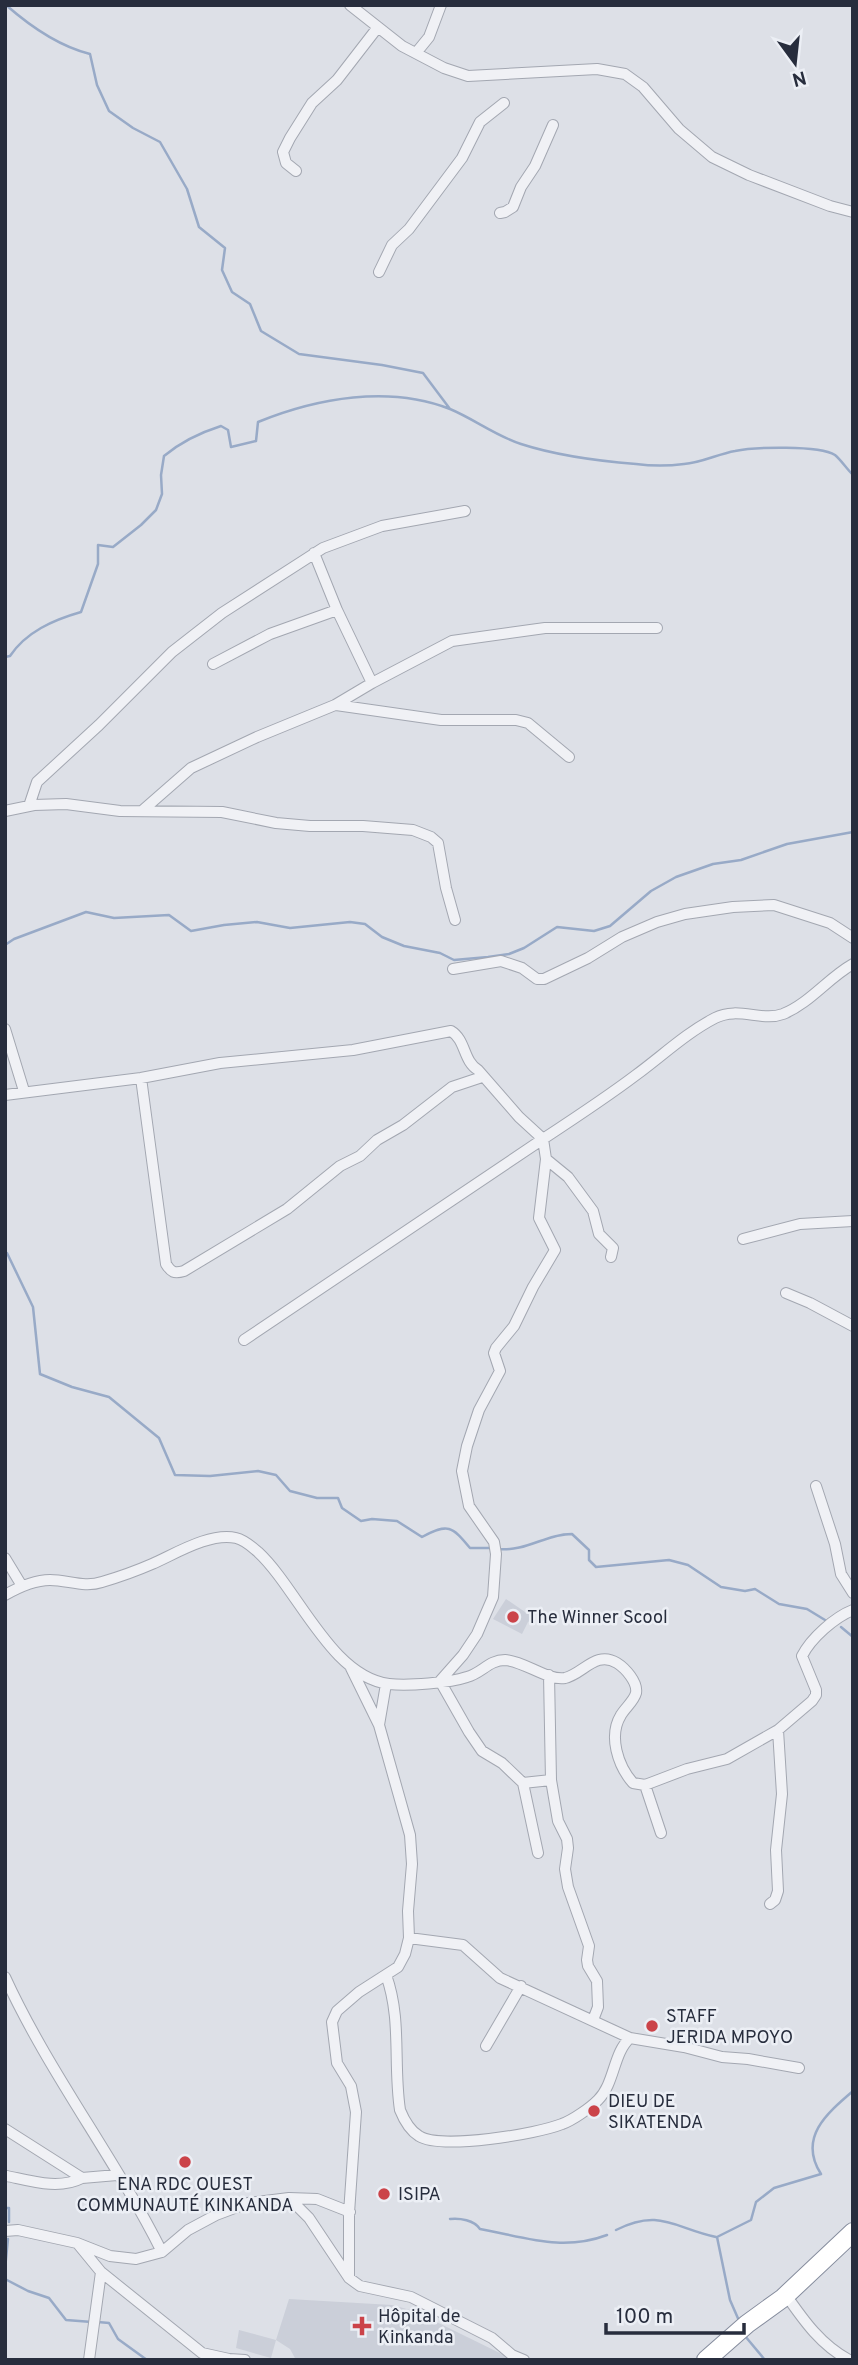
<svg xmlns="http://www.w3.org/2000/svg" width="858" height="2365" font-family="Overpass,sans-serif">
	<rect width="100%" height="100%" fill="#dde0e7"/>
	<path fill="#cbcfd9" d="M 506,1599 L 525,1612 L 531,1609 L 532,1619 L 528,1622 L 522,1634 L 493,1619 Z
		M 289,2299 L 392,2305 L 414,2311 L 514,2360 L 296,2360 L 290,2349 L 276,2340 L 271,2358 L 236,2348 L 239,2330 L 276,2340 Z"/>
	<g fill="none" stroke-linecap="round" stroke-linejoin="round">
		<path stroke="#98aac7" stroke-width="2.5" d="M 6,5 C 31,27 58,46 90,54 L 97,85 L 109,111 L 133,128 L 160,142 L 187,189 L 199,227 L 225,248 L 222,270 L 232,292 L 250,304 L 261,331 L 299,354 L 382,365 L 423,373 L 450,409
			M 5,657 L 10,656 C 26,632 53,620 81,612 L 98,564 L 98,545 L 113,547 L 141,525 L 156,510 L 162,494 L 161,475 L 164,456 C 182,441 199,433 221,426 L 228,430 L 231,447 L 256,441 L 258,422 C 317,398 389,385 450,409 C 474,419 496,436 521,444 C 558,456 598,461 636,464 C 651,466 669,466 684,464 C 701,463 718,454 735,451 C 754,447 819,445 835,455 C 841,460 847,469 853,475
			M 5,945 L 14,939 L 86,912 L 114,918 L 169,915 L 191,931 L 224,925 L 257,922 L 290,928 L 350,922 L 365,924 L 382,937 L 404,946 L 440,953 L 454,960 L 488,957 L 509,954 L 524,948 L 557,927 L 594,931 L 610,926 L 651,891 L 676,877 L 713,864 L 741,860 L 787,844 L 853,832
			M 7,1253 L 33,1307 L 40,1374 L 72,1387 L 109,1397 L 159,1438 L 175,1475 L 210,1476 L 258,1471 L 276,1475 L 290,1491 L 317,1498 L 338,1498 L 342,1508 L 361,1521 L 372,1519 L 397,1521 L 422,1537 C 448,1523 452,1526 470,1548 L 491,1548
			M 497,1549 C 527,1552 545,1534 572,1534 L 589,1550 L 589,1560 L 596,1567 L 669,1560 L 688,1565 L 721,1587 L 745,1591 L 755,1589 L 779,1604 L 807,1609 L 825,1620
			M 841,1627 L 853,1637
			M 5,2208 L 9,2208 L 9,2222
			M 450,2219 C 460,2218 474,2220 480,2229 C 525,2237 562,2252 607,2235
			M 616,2230 C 660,2208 674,2228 716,2237
			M 5,2269 L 8,2239
			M 5,2279 L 28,2291 L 49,2298 L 66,2320 L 92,2322
			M 98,2322 L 109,2323 L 118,2339 L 147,2360
			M 740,2323 L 730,2300 L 717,2237 L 751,2220 L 756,2202 L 774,2188 L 821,2174 C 798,2138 826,2114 853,2091
			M 745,2336 L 765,2360"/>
		<defs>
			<path id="street" d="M 350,5 L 402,46 L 444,68 L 468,76 L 597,69 L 625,74 L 643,87 L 679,129 L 712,157 L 749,175 L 830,206 L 853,212
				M 416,53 L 429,37 L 441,5
				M 296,171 L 286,163 L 283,152 L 290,138 L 312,103 L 337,80 L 378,27
				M 500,213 L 505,212 L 513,207 L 521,187 L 535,166 L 553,125
				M 379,272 L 392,245 L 409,229 L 462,158 L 480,122 L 504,103
				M 314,553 L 337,610
				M 372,683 L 452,641 L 545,628 L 657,628
				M 336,705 L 441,720 L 516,720 L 528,723 L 569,757
				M 29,806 L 37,782 L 99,725 L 172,652 L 222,613 L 323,548 L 382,526 L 465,511
				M 143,810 L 191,768 L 257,737 L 335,705 L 372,683 L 337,610 L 270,634 L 213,664
				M 5,811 L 34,805 L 66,804 L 120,811 L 222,812 L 276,823 L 310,826 L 363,826 L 413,830 L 431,837 L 438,843 L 446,888 L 455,920
				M 453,969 L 501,961 L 522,968 L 537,979 L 544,979 L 588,958 L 622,937 L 657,922 L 685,914 L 733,907 L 774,905 L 830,923 L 853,938
				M 5,1029 L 24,1091
				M 141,1078 L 166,1264 C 171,1272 174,1274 184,1271 L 287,1209 L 340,1166 L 360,1156 L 377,1140 L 403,1125 L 452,1087 L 482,1077
				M 5,1095 L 141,1078 L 220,1063 L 353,1050 L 451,1031 C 466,1040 463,1061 478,1070 L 519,1117 L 543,1139 C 575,1118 607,1097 636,1075 C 662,1056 686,1033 715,1018 C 738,1006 762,1022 783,1014 C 810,1003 828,978 853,964
				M 546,1159 L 568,1177 L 593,1211 L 599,1234 L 613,1248 L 611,1257
				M 743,1239 L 800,1224 L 853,1221
				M 786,1293 L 810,1303 L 853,1326
				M 244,1340 L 543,1139 L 546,1159 L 539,1218 L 555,1250 L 533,1287 L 514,1326 L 496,1348 L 494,1353 L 500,1371 L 479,1410 L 467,1446 L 462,1471 L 469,1506 L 494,1542 L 496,1554 L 493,1597 L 477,1634 L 463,1655 L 440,1681 L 469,1732 L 482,1751 L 502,1763 L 523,1783 L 551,1780
				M 816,1486 L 835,1544 L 841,1574 L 853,1593
				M 5,1558 L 22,1586
				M 5,1595 C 19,1587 34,1580 50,1580 C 68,1580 84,1588 102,1582 C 119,1577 136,1571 152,1564 C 175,1554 210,1532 236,1538 C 245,1540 252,1547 258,1552 C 298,1589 331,1677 389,1684 C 408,1686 449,1683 467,1677 C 482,1673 489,1660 505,1660 C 524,1661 548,1681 565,1678 C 583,1674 596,1650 617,1663 C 625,1668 638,1682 636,1693 C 634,1701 625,1708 621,1715 C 608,1736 618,1766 633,1783 L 645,1785 L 687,1769 L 727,1759 L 778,1730 L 812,1701 L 816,1695 L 816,1690 L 802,1656 C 811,1638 835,1617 853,1610
				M 549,1675 L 551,1780 L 558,1821 L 567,1839 L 568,1848 L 565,1869 L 568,1887 L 589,1946 L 587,1960 L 588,1966 L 597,1981 L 598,2007 L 593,2020
				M 379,1725 L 386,1684
				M 523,1783 L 538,1853
				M 645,1785 L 661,1833
				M 770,1904 L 775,1900 L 778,1891 L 776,1850 L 782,1794 L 778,1730
				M 409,1938 L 463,1945 L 500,1978 L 630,2038 L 684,2047 L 722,2057 L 748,2059 L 799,2068
				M 386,1975 C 402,2019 393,2064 400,2110 C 404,2120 409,2130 419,2136 C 441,2150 537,2134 562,2124 C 573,2120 590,2108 598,2100 C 615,2083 613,2053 630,2038
				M 5,1977 C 49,2073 115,2158 162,2252
				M 486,2046 L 521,1986
				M 5,2129 L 82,2178 L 117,2175
				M 7,2176 C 31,2181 59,2190 82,2178
				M 289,2198 L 317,2199 L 350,2212
				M 5,2231 L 18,2230 L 77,2243 L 110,2256 L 136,2259 L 162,2252 L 188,2230 L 216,2215 L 248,2203 L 289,2198 L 309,2218 L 349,2278 L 360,2286 L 411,2297 L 492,2338 L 512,2355 L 524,2360
				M 78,2244 L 101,2272 L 202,2353 L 229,2359 L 245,2360
				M 349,2278 L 349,2213 L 356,2112 L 351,2086 L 337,2063 L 332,2022 L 337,2011 L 359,1992 L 398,1967 L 405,1954 L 409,1938 L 408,1911 L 412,1864 L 410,1835 L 379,1725 L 351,1668
				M 786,2295 C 804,2321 821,2345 849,2360
				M 89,2360 L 101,2272"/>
			<path id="highway" d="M 706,2360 L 747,2324 L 783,2298 L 853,2232"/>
		</defs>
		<use href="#street" stroke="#a3a7b1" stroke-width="12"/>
		<use href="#highway" stroke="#858c9d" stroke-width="20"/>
		<use href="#street" stroke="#f0f1f5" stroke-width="10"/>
		<use href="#highway" stroke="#fff" stroke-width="18"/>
	</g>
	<g fill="#cb4349" stroke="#eceff5" stroke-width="2.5">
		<circle cx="513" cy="1617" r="7"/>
		<circle cx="652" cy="2026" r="7"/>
		<circle cx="594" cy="2111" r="7"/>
		<circle cx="185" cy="2162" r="7"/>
		<circle cx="384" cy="2194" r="7"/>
		<path d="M358.5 2315.5h7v7h7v7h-7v7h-7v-7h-7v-7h7z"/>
	</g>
	<g text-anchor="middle" stroke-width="5" stroke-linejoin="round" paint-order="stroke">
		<g font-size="18" fill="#272d3d" stroke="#eceff5" text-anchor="start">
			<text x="527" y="1623">The Winner Scool</text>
			<text x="666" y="2022">STAFF<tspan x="666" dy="21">JERIDA MPOYO</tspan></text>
			<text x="608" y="2107">DIEU DE<tspan x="608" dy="21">SIKATENDA</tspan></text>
			<text x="185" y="2190" text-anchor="middle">ENA RDC OUEST<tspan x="185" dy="21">COMMUNAUTÉ KINKANDA</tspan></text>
			<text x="398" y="2200">ISIPA</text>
			<text x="378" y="2322">Hôpital de<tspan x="378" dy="21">Kinkanda</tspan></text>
		</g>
	</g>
	<rect width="858" height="2365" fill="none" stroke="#272d3d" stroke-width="14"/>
	<g transform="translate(795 63) rotate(165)" stroke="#eceff5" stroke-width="5" paint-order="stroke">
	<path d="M0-5L12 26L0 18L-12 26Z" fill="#272d3d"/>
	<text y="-10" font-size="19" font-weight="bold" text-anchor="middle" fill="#272d3d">N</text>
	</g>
	<path d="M606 2323v10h138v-10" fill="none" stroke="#272d3d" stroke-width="3.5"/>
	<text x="616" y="2323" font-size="21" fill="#272d3d" stroke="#eceff5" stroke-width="5" paint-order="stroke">100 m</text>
</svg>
